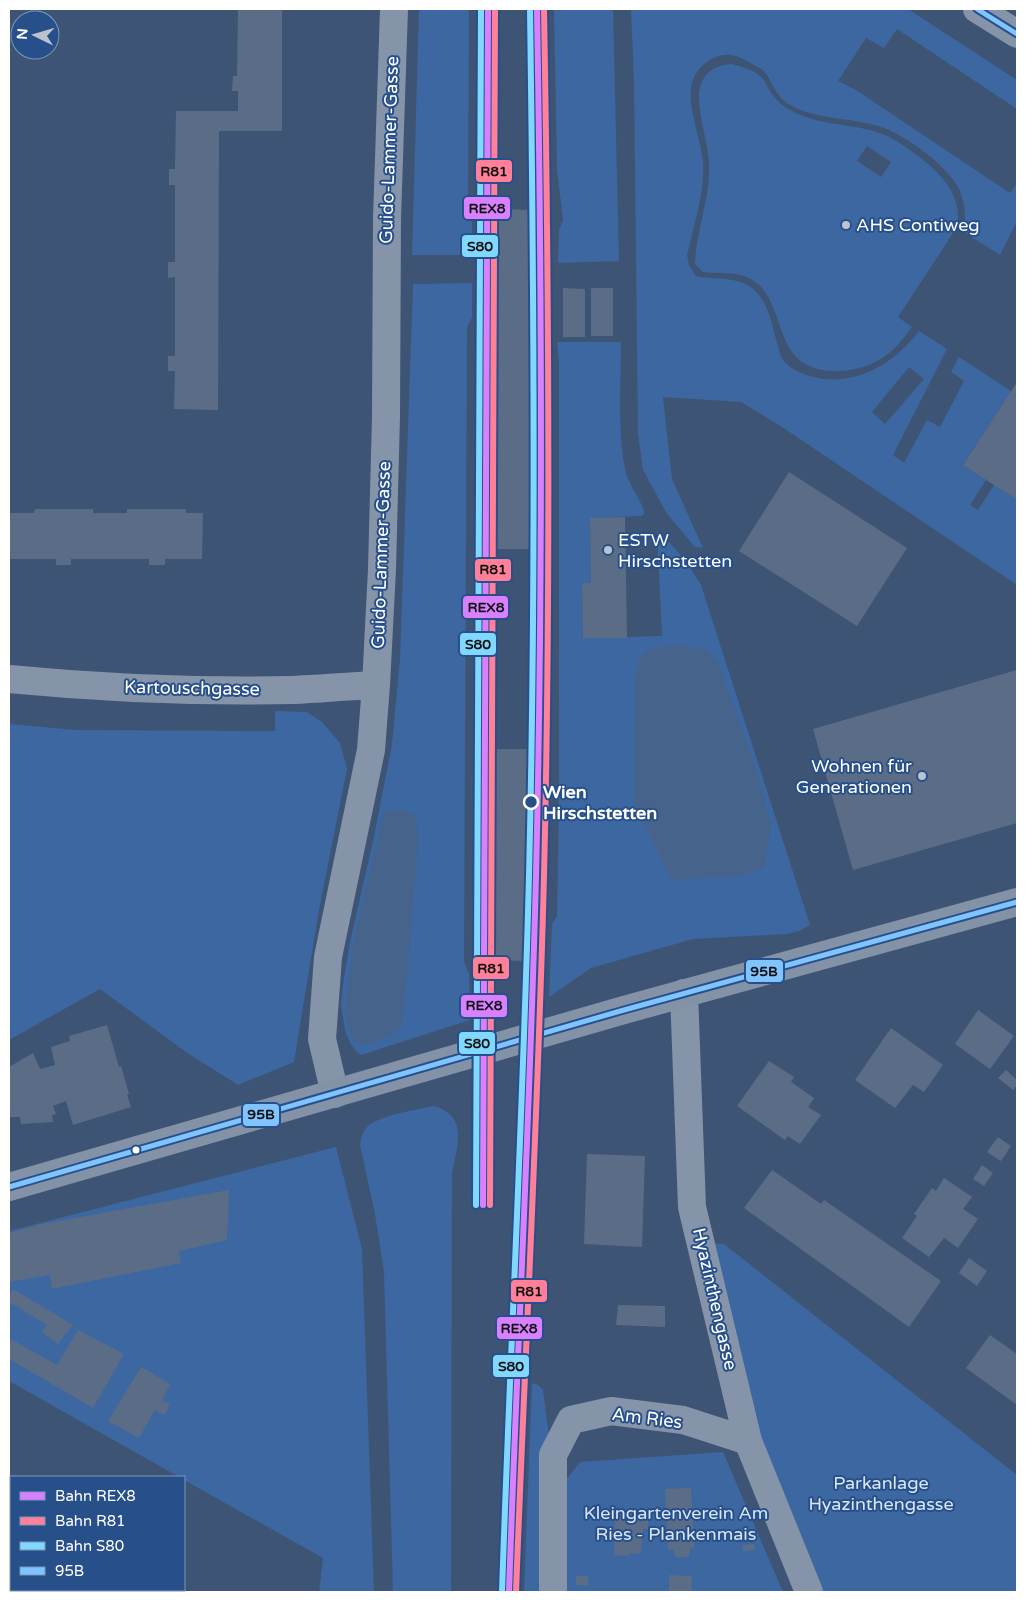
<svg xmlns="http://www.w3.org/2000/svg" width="1026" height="1601" font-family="'Varela Round',sans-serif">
	<rect width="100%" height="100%" fill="#3e5474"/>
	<path fill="#3c67a0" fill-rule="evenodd" d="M 419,9 L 469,9 L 468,214 L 472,222 L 472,255 L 412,255 Z
		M 554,9 L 613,9 L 619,261 L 558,263 L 559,230 L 563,220 L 557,170 Z
		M 631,9 L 908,9 L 1017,80 L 1017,109 L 897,29 L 884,48 L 866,38 L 838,81 L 856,90 L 1010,193 L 1017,183 L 1017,221 L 1000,255 L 964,232 C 966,217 965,205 960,191 C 950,167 903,133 878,126 C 848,117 813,120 787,103 C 775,95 773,83 765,72 C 762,69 756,66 752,64 C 740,56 727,51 713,58 C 704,63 694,72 692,83 C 686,104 701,139 703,162 C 705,192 694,225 687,255 L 689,265 L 696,276 C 714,280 737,276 752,288 C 768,300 772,325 777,343 C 779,348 780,357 784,361 C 789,368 802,374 810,376 C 853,389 894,364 919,331 L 947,349 L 893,455 L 904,463 L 927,420 L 940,427 L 964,381 L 951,372 L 959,357 L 1011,391 L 963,465 L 986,480 L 970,505 L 978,510 L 994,485 L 1017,500 L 1017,585 L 782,427 L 741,402 L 663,397 L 672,479 L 703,548 L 695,547 L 667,514 L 643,470 L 638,434 L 634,82 ZM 909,367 L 924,379 L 885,424 L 872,412 Z
		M 732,64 C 743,67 754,70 762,78 C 766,82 767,87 770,91 C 776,101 786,109 796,113 C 821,125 851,124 877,132 C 897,138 936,167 947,184 C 956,197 960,211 957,227 L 898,317 L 912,327 C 903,340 892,353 877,361 C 853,374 810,378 792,352 C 779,333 775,298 758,284 C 740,269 723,275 703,272 L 695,264 C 696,230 711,197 709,162 C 708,141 695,105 700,87 C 705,71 716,65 732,64 ZM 867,146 L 891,162 L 881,177 L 857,161 Z
		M 472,283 L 472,317 L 467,327 L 464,961 L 469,974 L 470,1020 L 361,1055 L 356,1051 L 350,1043 L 345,1030 L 341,1005 L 343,984 L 350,942 L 374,837 L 392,744 L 400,659 L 413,284 Z
		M 557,342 L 621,342 C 621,380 618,419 623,457 C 624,463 625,470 627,476 C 630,486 645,506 644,514 L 641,516 L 590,518 L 591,583 L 582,583 L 583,638 L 662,636 L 657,531 C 676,547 688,564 701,585 L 810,925 L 799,931 L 787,934 L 693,939 L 591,968 L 549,997 L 552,924 L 557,916 L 559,798 L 559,361 Z
		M 275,711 L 307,712 L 322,722 L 340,743 L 347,769 L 319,910 L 294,1062 L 238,1085 L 186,1052 L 100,989 L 9,1040 L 9,724 L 76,730 L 275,731 Z
		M 434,1106 C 469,1116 457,1147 452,1173 L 451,1592 L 393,1592 L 384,1272 L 375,1214 L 360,1145 C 361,1138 362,1132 367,1127 C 377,1116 419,1109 434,1106 Z
		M 336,1147 L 362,1249 L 374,1592 L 319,1592 L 323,1558 L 184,1480 L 184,1477 L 179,1477 L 9,1381 L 9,1231 Z
		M 711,1243 L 724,1244 L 1017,1475 L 1017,1592 L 815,1592 L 764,1456 Z
		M 532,1383 L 538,1385 L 543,1390 L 549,1436 L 548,1592 L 524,1592 Z
		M 723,1452 L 783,1592 L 567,1592 L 565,1481 L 580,1462 Z"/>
	<path fill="#46638c" d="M 672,645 L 705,649 L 719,664 L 756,770 L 771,824 L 764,868 L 738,876 L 671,880 L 634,802 L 635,681 L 639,660 L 647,650 Z
		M 402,810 L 414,814 C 421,836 416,864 414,887 C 411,932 407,977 402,1022 L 398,1030 L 388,1037 L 373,1043 L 361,1044 L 355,1041 L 348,1027 L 345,1012 L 353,944 L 382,819 L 384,812 Z"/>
	<path fill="#5b6d86" d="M 238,9 L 282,9 L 282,131 L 219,131 L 218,410 L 174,409 L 175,371 L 168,371 L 168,356 L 175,356 L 175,277 L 168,278 L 168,262 L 175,262 L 175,185 L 169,185 L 169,169 L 175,169 L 176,111 L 238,111 L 238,91 L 232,91 L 233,76 L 237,76 Z
		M 496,209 L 531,210 L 533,386 L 533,549 L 494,549 Z
		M 563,288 L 585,289 L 585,337 L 563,337 Z
		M 591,288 L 613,288 L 613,336 L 591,336 Z
		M 1017,382 L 1017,500 L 963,465 Z
		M 789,472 L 907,548 L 857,626 L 739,551 Z
		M 35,509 L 93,509 L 93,513 L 127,513 L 127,509 L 186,509 L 186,513 L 203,513 L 202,559 L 165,559 L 165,565 L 149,565 L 149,559 L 71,559 L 71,565 L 56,565 L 56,559 L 9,559 L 9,513 L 34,513 Z
		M 625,517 L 627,638 L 583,638 L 582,583 L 591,583 L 590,518 Z
		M 1017,670 L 1017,823 L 853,870 L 813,729 Z
		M 494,749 L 531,749 L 527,961 L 493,960 Z
		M 978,1010 L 1014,1036 L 990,1069 L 955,1044 Z
		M 107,1025 L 119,1067 L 121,1066 L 129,1094 L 127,1095 L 131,1107 L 73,1125 L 66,1101 L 53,1106 L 56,1114 L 52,1115 L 53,1122 L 21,1124 L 20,1117 L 9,1117 L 9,1067 L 33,1053 L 40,1069 L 55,1065 L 51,1047 L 70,1041 L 69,1036 Z
		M 891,1028 L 943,1065 L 924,1092 L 913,1085 L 895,1108 L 855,1080 Z
		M 769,1061 L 794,1077 L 791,1082 L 814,1098 L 808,1107 L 821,1115 L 800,1144 L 788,1136 L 785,1140 L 737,1106 Z
		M 1006,1070 L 1017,1080 L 1017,1085 L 1013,1090 L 998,1078 Z
		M 998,1137 L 1011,1146 L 1001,1161 L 987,1152 Z
		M 587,1154 L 645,1156 L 642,1247 L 584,1244 Z
		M 982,1165 L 993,1173 L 984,1186 L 973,1179 Z
		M 772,1170 L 821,1204 L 824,1200 L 941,1281 L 909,1327 L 744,1208 Z
		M 944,1178 L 972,1197 L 963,1209 L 978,1219 L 958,1248 L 944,1238 L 929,1257 L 902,1238 L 917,1216 L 914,1214 L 932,1188 L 936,1191 Z
		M 229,1190 L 227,1240 L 179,1251 L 181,1263 L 52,1289 L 50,1275 L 9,1282 L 9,1233 L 42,1224 Z
		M 969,1258 L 987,1271 L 977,1286 L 959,1273 Z
		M 13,1289 L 73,1325 L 58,1344 L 42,1332 L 47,1325 L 9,1302 L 9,1296 Z
		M 618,1305 L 665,1306 L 665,1327 L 616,1325 Z
		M 78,1330 L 124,1354 L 93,1408 L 9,1359 L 9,1338 L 57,1365 Z
		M 990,1335 L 1017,1354 L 1017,1405 L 966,1368 Z
		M 141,1367 L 170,1384 L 162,1400 L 170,1404 L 165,1415 L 155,1410 L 139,1438 L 108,1421 Z
		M 691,1488 L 694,1548 L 690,1549 L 689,1557 L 675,1557 L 674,1549 L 668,1550 L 665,1489 Z
		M 615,1513 L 643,1513 L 642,1516 L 648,1517 L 648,1529 L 643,1529 L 641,1554 L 629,1553 L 629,1556 L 614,1555 Z
		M 754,1544 L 755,1550 L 743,1551 L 742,1545 Z
		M 669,1575 L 692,1576 L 691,1592 L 669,1592 Z
		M 576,1576 L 588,1576 L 588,1586 L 576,1585 Z"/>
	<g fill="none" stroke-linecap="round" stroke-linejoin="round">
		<path stroke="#8594a9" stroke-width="28" d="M 977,9 L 1017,34
			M 9,679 C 103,688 198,692 293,690 C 320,689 348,686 376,685
			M 684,993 L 692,1207 L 748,1441 L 809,1592
			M 335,1094 L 322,1039 L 328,957 L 371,750 L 376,685 L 382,569 L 386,416 L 387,218 L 394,9
			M 553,1592 L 553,1455 L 571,1420 L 611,1411 L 683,1420 L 748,1441"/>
		<path stroke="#8492a7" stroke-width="28" d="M 9,1187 L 624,1010 L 1017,902"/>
		<defs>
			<path id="bus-1" d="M 977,9 L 1017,34
				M 9,1187 L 624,1010 L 1017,902"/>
		</defs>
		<use href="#bus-1" stroke="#27508b" stroke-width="9"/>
		<use href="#bus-1" stroke="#80c4ff" stroke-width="5"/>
		<defs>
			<path id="rail-1" d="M 483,1205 L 488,9
				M 509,1592 C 517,1353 530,1115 536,876 C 543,587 542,298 537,9"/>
			<path id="rail-2" d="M 490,1205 L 495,9
				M 516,1592 C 525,1354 538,1115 544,876 C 551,587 549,298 544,9"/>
			<path id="rail-3" d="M 476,1205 L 481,9
				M 502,1592 C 510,1353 523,1115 529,876 C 536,587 534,298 530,9"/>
		</defs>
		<use href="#rail-1" stroke="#27508b" stroke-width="10"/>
		<use href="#rail-2" stroke="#27508b" stroke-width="10"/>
		<use href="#rail-3" stroke="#27508b" stroke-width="10"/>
		<use href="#rail-1" stroke="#d880ff" stroke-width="6"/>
		<use href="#rail-2" stroke="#ff8098" stroke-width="6"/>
		<use href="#rail-3" stroke="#80d8ff" stroke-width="6"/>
	</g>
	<g fill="#bbc3ce" stroke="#27508b" stroke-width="2">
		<circle cx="846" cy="225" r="5"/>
		<circle cx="608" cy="550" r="5"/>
		<circle cx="922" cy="776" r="5"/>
	</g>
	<circle fill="#27508b" stroke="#fff" stroke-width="2.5" cx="531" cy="802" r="7"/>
	<circle fill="#fff" stroke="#27508b" stroke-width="2" cx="136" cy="1150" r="4.5"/>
	<g text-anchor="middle" stroke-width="4" stroke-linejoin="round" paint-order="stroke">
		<g font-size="18" fill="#fff" stroke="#27508b">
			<text transform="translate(389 150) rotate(-88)" y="6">Guido-Lammer-Gasse</text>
			<text transform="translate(381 555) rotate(-88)" y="6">Guido-Lammer-Gasse</text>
			<text transform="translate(192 688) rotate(1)" y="6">Kartouschgasse</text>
			<text transform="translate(715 1299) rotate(77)" y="6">Hyazinthengasse</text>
			<text transform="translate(647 1418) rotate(7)" y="6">Am Ries</text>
		</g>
		<g font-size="18" fill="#fff" stroke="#27508b" text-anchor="start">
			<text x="856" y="231">AHS Contiweg</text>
			<text x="618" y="546">ESTW<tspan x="618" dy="21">Hirschstetten</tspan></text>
			<text x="912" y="772" text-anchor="end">Wohnen für<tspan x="912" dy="21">Generationen</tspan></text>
		</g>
		<g font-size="18" font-weight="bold" fill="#fff" stroke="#27508b" text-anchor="start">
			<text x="543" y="798">Wien<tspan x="543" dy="21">Hirschstetten</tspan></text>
		</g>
		<g font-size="18" fill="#d9e6f7" stroke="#27508b">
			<text x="881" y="1489">Parkanlage<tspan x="881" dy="21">Hyazinthengasse</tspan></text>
			<text x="676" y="1519">Kleingartenverein Am<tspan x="676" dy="21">Ries - Plankenmais</tspan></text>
		</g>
	</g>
	<g stroke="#27508b" stroke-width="2">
		<rect x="475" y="159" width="38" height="24" rx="5" fill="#ff8098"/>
		<rect x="463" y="196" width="48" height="24" rx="5" fill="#d880ff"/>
		<rect x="461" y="234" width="38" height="24" rx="5" fill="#80d8ff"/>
		<rect x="474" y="558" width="38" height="24" rx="5" fill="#ff8098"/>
		<rect x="462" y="595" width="47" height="24" rx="5" fill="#d880ff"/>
		<rect x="459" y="632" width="38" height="24" rx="5" fill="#80d8ff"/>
		<rect x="472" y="956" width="38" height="24" rx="5" fill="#ff8098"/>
		<rect x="745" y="959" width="39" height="24" rx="5" fill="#80c4ff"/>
		<rect x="460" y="994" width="48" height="24" rx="5" fill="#d880ff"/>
		<rect x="458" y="1031" width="38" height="24" rx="5" fill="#80d8ff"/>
		<rect x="242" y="1103" width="38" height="24" rx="5" fill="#80c4ff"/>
		<rect x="510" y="1279" width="38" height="24" rx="5" fill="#ff8098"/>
		<rect x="496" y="1316" width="47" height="24" rx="5" fill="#d880ff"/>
		<rect x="492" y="1354" width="38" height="24" rx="5" fill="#80d8ff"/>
	</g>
	<g font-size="14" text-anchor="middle" font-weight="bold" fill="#111">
		<text x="494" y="176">R81</text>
		<text x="487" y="213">REX8</text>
		<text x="480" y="251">S80</text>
		<text x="493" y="574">R81</text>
		<text x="486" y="612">REX8</text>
		<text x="478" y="649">S80</text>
		<text x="491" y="973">R81</text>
		<text x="764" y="976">95B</text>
		<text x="484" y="1010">REX8</text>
		<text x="477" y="1048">S80</text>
		<text x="261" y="1119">95B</text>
		<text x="529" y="1296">R81</text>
		<text x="519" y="1333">REX8</text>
		<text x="511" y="1371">S80</text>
	</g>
	<rect width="1026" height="1601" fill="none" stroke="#ffffff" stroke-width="20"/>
	<rect x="10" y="1476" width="175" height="115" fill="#27508b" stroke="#7d96b9"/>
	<rect x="20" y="1492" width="25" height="8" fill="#d880ff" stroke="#7d96b9"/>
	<text x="55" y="1501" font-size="15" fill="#ffffff">Bahn REX8</text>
	<rect x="20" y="1517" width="25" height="8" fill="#ff8098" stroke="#7d96b9"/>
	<text x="55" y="1526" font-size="15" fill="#ffffff">Bahn R81</text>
	<rect x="20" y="1542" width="25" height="8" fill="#80d8ff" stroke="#7d96b9"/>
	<text x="55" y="1551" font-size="15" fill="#ffffff">Bahn S80</text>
	<rect x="20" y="1567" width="25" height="8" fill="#80c4ff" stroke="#7d96b9"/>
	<text x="55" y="1576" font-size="15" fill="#ffffff">95B</text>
	<g transform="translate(35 35) rotate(275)"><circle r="24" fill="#27508b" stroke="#7d96b9"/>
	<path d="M0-4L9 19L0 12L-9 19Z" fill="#bbc3ce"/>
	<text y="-8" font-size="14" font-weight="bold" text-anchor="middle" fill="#ffffff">N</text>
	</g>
</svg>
